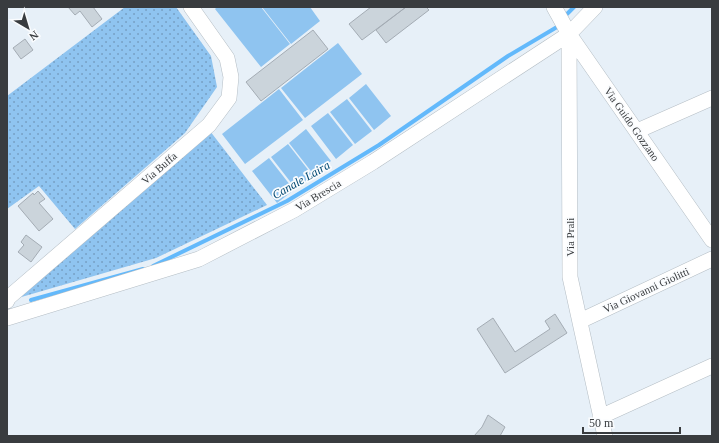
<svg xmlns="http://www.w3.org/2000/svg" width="719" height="443" font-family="Georgia,serif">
	<defs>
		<pattern id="grass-dots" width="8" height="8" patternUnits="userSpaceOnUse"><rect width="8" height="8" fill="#8fc4f0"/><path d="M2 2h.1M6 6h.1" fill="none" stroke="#76a0c4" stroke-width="1.8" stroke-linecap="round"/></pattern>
	</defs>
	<rect width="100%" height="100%" fill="#e7f0f8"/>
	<path fill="url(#grass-dots)" d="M 125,7 L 176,7 L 211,56 L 217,87 L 185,133 L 75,229 L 39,186 L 7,209 L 7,96 Z
		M 210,131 L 267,205 L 156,258 L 18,298 Z"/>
	<path fill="#8fc4f0" d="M 217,7 L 261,7 L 290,44 L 261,67 L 215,9 Z
		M 262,7 L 310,7 L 320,21 L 291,44 Z
		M 338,43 L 362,74 L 305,118 L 281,88 Z
		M 366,84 L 391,116 L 374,130 L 349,98 Z
		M 279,89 L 303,120 L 245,164 L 222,134 Z
		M 347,99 L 372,131 L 355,144 L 330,112 Z
		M 328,113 L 353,145 L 336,159 L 311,126 Z
		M 306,129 L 331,161 L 314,175 L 289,143 Z
		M 288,144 L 313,176 L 296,189 L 271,157 Z
		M 269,158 L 294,190 L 277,203 L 252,171 Z"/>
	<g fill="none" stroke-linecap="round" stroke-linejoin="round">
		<path stroke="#63b9fb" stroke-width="4" d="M 567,14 L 574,7
			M 153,266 L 287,201 L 379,145 L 508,56 L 557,27
			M 31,300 L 143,269"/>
	</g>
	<path fill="#cbd4db" stroke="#a4acb4" d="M 68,7 L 93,7 L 102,19 L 92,27 L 80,11 L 75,15 Z
		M 371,7 L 406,7 L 362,40 L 349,24 Z
		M 406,7 L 426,7 L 429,10 L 386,43 L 376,30 Z
		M 313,30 L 328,49 L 261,101 L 246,82 Z
		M 25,39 L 33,50 L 21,59 L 13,48 Z
		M 38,191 L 45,199 L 39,203 L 53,219 L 39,231 L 18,206 L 33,193 L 34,195 Z
		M 26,235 L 42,247 L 31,262 L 18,252 L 24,245 L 21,242 Z
		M 555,314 L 567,333 L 505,373 L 477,329 L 493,318 L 515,352 L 550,329 L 545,321 Z
		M 488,415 L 505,427 L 500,436 L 474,436 L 482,427 Z"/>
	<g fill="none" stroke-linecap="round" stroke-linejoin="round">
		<defs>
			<path id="minor" d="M 554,7 L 569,34 L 712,240
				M 569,34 L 570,277 L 605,436
				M 637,131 L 712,98
				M 7,301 L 8,298 L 209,125 L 229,98 L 231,77 L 227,58 L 191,7
				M 7,318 L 199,259 L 294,210 L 373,162 L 569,34 L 595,7
				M 580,321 L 712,259
				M 600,417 L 712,366"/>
		</defs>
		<use href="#minor" stroke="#b5bec5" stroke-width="16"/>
		<use href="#minor" stroke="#fff" stroke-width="15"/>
	</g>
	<g text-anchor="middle" stroke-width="3.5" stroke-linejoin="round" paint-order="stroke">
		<g font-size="11" fill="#393c3f" stroke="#fafcfe">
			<text transform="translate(632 124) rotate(55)" y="4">Via Guido Gozzano</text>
			<text transform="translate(159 168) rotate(-41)" y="4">Via Buffa</text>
			<text transform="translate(318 195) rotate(-31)" y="4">Via Brescia</text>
			<text transform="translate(570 237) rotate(-90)" y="4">Via Prali</text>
			<text transform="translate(646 290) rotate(-25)" y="4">Via Giovanni Giolitti</text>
		</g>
		<g font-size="12" font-style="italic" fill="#004872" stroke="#fafcfe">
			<text transform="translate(301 180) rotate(-30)" y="4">Canale Laira</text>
		</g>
	</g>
	<rect width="719" height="443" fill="none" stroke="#393c3f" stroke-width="16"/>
	<g transform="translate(28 28) rotate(142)" stroke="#fafcfe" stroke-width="3" paint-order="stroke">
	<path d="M0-3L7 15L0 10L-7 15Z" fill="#393c3f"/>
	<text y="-6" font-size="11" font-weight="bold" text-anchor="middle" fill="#393c3f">N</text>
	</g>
	<path d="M583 427v6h97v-6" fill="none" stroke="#393c3f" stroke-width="2"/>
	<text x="589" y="427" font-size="12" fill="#393c3f" stroke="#fafcfe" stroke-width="3" paint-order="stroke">50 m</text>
</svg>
